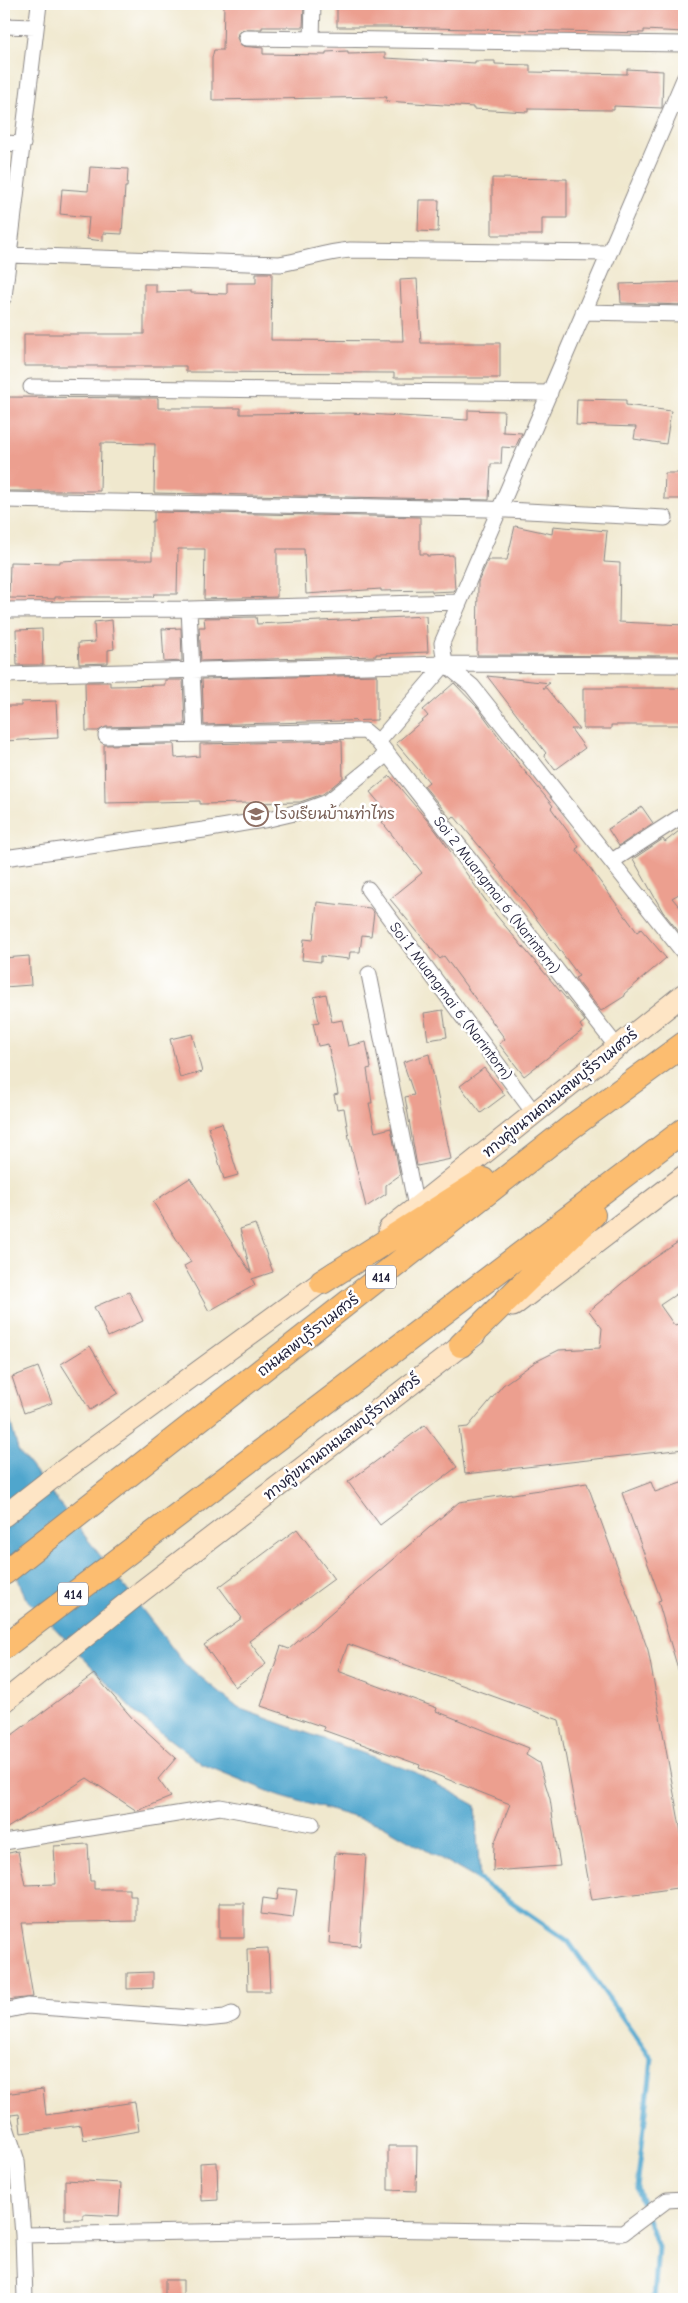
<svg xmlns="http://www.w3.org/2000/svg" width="688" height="2303" font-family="'Comic Neue','Playpen Sans Thai',sans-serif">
	<rect width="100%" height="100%" fill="#fff"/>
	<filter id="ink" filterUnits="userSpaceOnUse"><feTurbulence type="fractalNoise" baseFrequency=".02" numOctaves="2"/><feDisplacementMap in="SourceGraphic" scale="10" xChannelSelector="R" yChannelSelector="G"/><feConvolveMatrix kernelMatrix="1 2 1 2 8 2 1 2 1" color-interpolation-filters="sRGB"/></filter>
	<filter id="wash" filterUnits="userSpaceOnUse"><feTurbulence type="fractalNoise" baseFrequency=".0096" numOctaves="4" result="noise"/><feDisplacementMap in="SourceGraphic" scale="20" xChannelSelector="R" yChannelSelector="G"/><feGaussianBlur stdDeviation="1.12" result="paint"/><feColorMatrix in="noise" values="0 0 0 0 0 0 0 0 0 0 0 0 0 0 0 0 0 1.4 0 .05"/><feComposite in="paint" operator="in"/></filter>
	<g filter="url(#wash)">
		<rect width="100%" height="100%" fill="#f0e8ce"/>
		<path fill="#50a6cd" stroke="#396484" d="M 4,1398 L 18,1450 L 184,1663 L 238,1708 L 415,1772 L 475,1805 L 480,1881 L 382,1825 L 275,1794 L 202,1764 L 139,1716 L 25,1597 L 4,1542 Z"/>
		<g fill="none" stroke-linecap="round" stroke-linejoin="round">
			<path stroke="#50a6cd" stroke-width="5" d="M 477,1878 L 568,1941 L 652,2059 L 637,2188 L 658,2247 L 654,2299"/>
		</g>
		<g id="blocks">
			<path fill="#ec9f8f" d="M 224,4 L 304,4 L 303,27 L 262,27 L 262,29 L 246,29 L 238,33 L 237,38 L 241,46 L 263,48 L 263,54 L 326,55 L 326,52 L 348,51 L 348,54 L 385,53 L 385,58 L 475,63 L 475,61 L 495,61 L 495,64 L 530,65 L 530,72 L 627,74 L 627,69 L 663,71 L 662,108 L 614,106 L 614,110 L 528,109 L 528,112 L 473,109 L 473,107 L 386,101 L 387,97 L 212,100 L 212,58 L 214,50 L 223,50 Z
				M 337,4 L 684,4 L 684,32 L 644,30 L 644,33 L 387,27 L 337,27 Z
				M 90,167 L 128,169 L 127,187 L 125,187 L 122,234 L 103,233 L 103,241 L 87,239 L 89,217 L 60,214 L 62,189 L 88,191 Z
				M 492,178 L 567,179 L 567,218 L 542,218 L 542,235 L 492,235 Z
				M 419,200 L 439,200 L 438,232 L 418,231 Z
				M 256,273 L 272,273 L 271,340 L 279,340 L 403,341 L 400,280 L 417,279 L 421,343 L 500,343 L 500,378 L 394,378 L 394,373 L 186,372 L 186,366 L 24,366 L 24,334 L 144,334 L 144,284 L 156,284 L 156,292 L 191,291 L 191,293 L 227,294 L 227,283 L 256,283 Z
				M 684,282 L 684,305 L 621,303 L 620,284 Z
				M 4,397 L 158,398 L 158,408 L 240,408 L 240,414 L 350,413 L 468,420 L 468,410 L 504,411 L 503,432 L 522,433 L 515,448 L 502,447 L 501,464 L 491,464 L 489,500 L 154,493 L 155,444 L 101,443 L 100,491 L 7,491 L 7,442 L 4,442 Z
				M 577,399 L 626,400 L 626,405 L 671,411 L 666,444 L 634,439 L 636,427 L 576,425 Z
				M 665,473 L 684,473 L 684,499 L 664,499 Z
				M 154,512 L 420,517 L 420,554 L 427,554 L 427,556 L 453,555 L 455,590 L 454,591 L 432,592 L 432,590 L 381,591 L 381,589 L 306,594 L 304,549 L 277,549 L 277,597 L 204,599 L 205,549 L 178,549 L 177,594 L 154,594 L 153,597 L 55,597 L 55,599 L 9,598 L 10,562 L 60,563 L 60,561 L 82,560 L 152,560 L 152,521 L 154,521 Z
				M 515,526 L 552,534 L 553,526 L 607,531 L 604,562 L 620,563 L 619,622 L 684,625 L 684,656 L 477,655 L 478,582 L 488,560 L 507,560 Z
				M 426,616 L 428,652 L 380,654 L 376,654 L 376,656 L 201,661 L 199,627 L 205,627 L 204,618 L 256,617 L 257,624 Z
				M 112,620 L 114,649 L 108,650 L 108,663 L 79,664 L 78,643 L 95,642 L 94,622 Z
				M 181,628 L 182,661 L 164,662 L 162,629 Z
				M 42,629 L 43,665 L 17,665 L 16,630 Z
				M 377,675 L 377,720 L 204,725 L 202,679 Z
				M 487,676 L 550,683 L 543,688 L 546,688 L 579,729 L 571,729 L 585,748 L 555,770 L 544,755 L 546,753 Z
				M 165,680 L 183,680 L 185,725 L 106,727 L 98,731 L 86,731 L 85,682 L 110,682 L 110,686 L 165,685 Z
				M 454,683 L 478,708 L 518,763 L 553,806 L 551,808 L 579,847 L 576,849 L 637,932 L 641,929 L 666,958 L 624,994 L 625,996 L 601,1011 L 575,978 L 579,976 L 520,897 L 495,867 L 496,866 L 454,816 L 451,819 L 424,786 L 429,782 L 396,743 L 428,716 L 423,710 Z
				M 583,688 L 684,688 L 684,725 L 611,725 L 611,729 L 583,729 Z
				M 56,701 L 58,738 L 4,741 L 4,706 L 21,706 L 21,702 Z
				M 342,741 L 343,778 L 323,794 L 300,802 L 200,804 L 200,801 L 105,803 L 104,745 L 174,744 L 175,758 L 200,756 L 200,744 Z
				M 390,776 L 436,831 L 496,915 L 585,1021 L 580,1025 L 583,1030 L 524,1076 L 499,1044 L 505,1039 L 444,956 L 440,959 L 390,899 L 422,873 L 382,822 L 390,816 L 370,792 Z
				M 642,807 L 653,823 L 619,846 L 608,829 Z
				M 684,827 L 684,891 L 672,898 L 684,912 L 684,938 L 663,912 L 633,859 L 663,839 L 665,842 Z
				M 317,902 L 370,908 L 374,913 L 371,936 L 362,935 L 360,952 L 350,952 L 349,959 L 321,956 L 321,962 L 302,960 L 304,939 L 313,940 Z
				M 29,956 L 31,985 L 4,987 L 4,958 Z
				M 326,994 L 332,1022 L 342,1020 L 348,1046 L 366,1042 L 371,1068 L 367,1069 L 372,1103 L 369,1103 L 375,1132 L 391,1128 L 400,1175 L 386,1185 L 386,1194 L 366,1207 L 349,1138 L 344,1108 L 337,1109 L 334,1095 L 338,1094 L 328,1044 L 318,1046 L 313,1023 L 319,1022 L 314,997 Z
				M 443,1010 L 447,1037 L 428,1040 L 424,1013 Z
				M 192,1034 L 202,1072 L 180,1078 L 170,1039 Z
				M 429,1054 L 451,1159 L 417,1166 L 405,1097 L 414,1095 L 403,1062 Z
				M 484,1068 L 505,1095 L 481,1113 L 460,1086 Z
				M 222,1123 L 238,1175 L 224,1179 L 208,1127 Z
				M 190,1178 L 251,1273 L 240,1229 L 255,1224 L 273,1272 L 252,1279 L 255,1285 L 209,1311 L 184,1266 L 191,1262 L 153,1202 Z
				M 684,1238 L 684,1289 L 660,1305 L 674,1325 L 684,1323 L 684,1449 L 465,1474 L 459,1428 L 468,1427 L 503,1385 L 535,1362 L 559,1350 L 600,1348 L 602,1328 L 589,1311 L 640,1268 Z
				M 129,1292 L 143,1321 L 108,1337 L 94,1307 Z
				M 90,1346 L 118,1393 L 90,1410 L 61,1364 Z
				M 38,1367 L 52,1403 L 24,1413 L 12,1377 Z
				M 425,1425 L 457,1467 L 380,1525 L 348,1482 Z
				M 651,1482 L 655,1492 L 684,1482 L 684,1678 L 681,1679 L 658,1601 L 661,1600 L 622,1493 Z
				M 587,1483 L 648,1650 L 684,1849 L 684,1887 L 592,1900 L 559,1720 L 348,1644 L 338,1671 L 437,1708 L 436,1711 L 529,1748 L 526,1755 L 539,1763 L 550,1799 L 560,1866 L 493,1871 L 494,1844 L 510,1804 L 419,1768 L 420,1765 L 323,1730 L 324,1727 L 261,1706 L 281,1646 L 289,1649 L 459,1502 Z
				M 297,1529 L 334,1579 L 249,1641 L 266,1664 L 235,1687 L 204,1645 L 242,1618 L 219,1587 Z
				M 94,1674 L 133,1719 L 176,1758 L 158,1779 L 171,1797 L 137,1811 L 87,1778 L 4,1830 L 4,1741 Z
				M 88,1844 L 90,1881 L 94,1881 L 94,1889 L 130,1889 L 130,1896 L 136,1896 L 136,1921 L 21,1923 L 33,1997 L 7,2000 L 4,1978 L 4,1854 L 18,1851 L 25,1885 L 56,1884 L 54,1846 Z
				M 335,1853 L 366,1855 L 360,1946 L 329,1943 Z
				M 279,1888 L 297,1890 L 293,1918 L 261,1914 L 263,1898 L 277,1900 Z
				M 219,1903 L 244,1903 L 244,1938 L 219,1938 Z
				M 268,1948 L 270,1991 L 248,1991 L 247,1949 Z
				M 153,1972 L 153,1988 L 127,1989 L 127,1973 Z
				M 43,2089 L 46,2115 L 135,2102 L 139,2131 L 84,2140 L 81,2125 L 21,2133 L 19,2114 L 11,2115 L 7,2112 L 4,2094 Z
				M 388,2146 L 417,2146 L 416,2191 L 388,2190 Z
				M 217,2162 L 218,2200 L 201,2201 L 200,2163 Z
				M 65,2180 L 121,2183 L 119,2216 L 83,2214 L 83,2219 L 65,2219 Z
				M 165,2280 L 183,2280 L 183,2299 L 165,2299 Z"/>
		</g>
	</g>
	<g filter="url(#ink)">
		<use href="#blocks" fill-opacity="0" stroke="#898584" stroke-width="1"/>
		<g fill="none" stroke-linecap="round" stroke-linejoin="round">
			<defs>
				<path id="street" d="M 4,26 L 35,27
					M 246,38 L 684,44
					M 312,38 L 313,4
					M 684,79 L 442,643 L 445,664 L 472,686 L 684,953
					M 4,143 L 23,144
					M 9,255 L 280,264 C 305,260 325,252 350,250 L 609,253
					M 4,297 L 39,4
					M 583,312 L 684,314
					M 31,387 L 550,393
					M 4,500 L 487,509 L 665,518
					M 189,609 L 195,734
					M 4,610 L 189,609 L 459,602
					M 4,675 L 445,664 L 684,665
					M 106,736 L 365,731 L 378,742 L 617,1047
					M 378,742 L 445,664
					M 4,858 L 204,830 L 269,819 L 303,811 L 328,802 L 387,754
					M 612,861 L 680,817
					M 368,889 L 534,1113
					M 369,974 L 416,1207
					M 4,1842 L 220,1807 L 312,1824
					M 4,2011 L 27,2006 L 205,2019 L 225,2017 L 232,2014
					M 4,2121 L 17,2161 L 23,2235 L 25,2299
					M 23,2235 L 364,2229 L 623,2233 L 667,2200 L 684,2199"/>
				<path id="secondary" d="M 389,1229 L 684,994
					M 513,1306 L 684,1176
					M 4,1516 L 50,1480 L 335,1272
					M 4,1702 L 142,1591 L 475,1335"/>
				<path id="primary" d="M 322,1282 L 483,1180
					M 461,1345 L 593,1215
					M 4,1573 L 571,1127 L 684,1044
					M 4,1647 L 684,1130"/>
			</defs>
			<use href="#street" stroke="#898584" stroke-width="17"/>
			<use href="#secondary" stroke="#898584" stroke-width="23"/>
			<use href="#primary" stroke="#898584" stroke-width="26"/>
			<use href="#street" stroke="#fff" stroke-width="15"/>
			<use href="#secondary" stroke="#fee5c5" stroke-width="21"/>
			<use href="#primary" stroke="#fcbd6f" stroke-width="24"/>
		</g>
	</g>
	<defs>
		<symbol id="school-ring" viewBox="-11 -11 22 22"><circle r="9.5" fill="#fff" stroke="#8d6e63" stroke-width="1.5"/><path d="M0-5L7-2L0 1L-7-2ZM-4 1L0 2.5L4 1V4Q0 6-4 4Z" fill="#8d6e63"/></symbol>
	</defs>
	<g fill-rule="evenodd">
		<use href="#school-ring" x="242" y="800" width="28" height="28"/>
	</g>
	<g text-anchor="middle" stroke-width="5" stroke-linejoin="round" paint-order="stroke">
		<g fill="#fff" stroke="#646476" stroke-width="1">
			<rect x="366" y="1265.5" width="30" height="23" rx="4"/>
			<rect x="58" y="1582.5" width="30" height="23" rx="4"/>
		</g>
		<g font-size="14" font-weight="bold" fill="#22223b">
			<text x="381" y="1282">414</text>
			<text x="73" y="1599">414</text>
		</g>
		<g font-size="15" fill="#785e54" stroke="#fff" text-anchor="start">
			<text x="274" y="819">โรงเรียนบ้านท่าไทร</text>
		</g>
		<g font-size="15" fill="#22223b" stroke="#fff">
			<text transform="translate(497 895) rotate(52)" y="5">Soi 2 Muangmai 6 (Narintorn)</text>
			<text transform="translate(451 1001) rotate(53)" y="5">Soi 1 Muangmai 6 (Narintorn)</text>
			<text transform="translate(560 1093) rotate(-39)" y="5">ทางคู่ขนานถนนลพบุรีราเมศวร์</text>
			<text transform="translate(308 1335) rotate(-38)" y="5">ถนนลพบุรีราเมศวร์</text>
			<text transform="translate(342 1437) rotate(-38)" y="5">ทางคู่ขนานถนนลพบุรีราเมศวร์</text>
		</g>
	</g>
	<rect width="688" height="2303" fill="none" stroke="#fff" stroke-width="20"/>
</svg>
